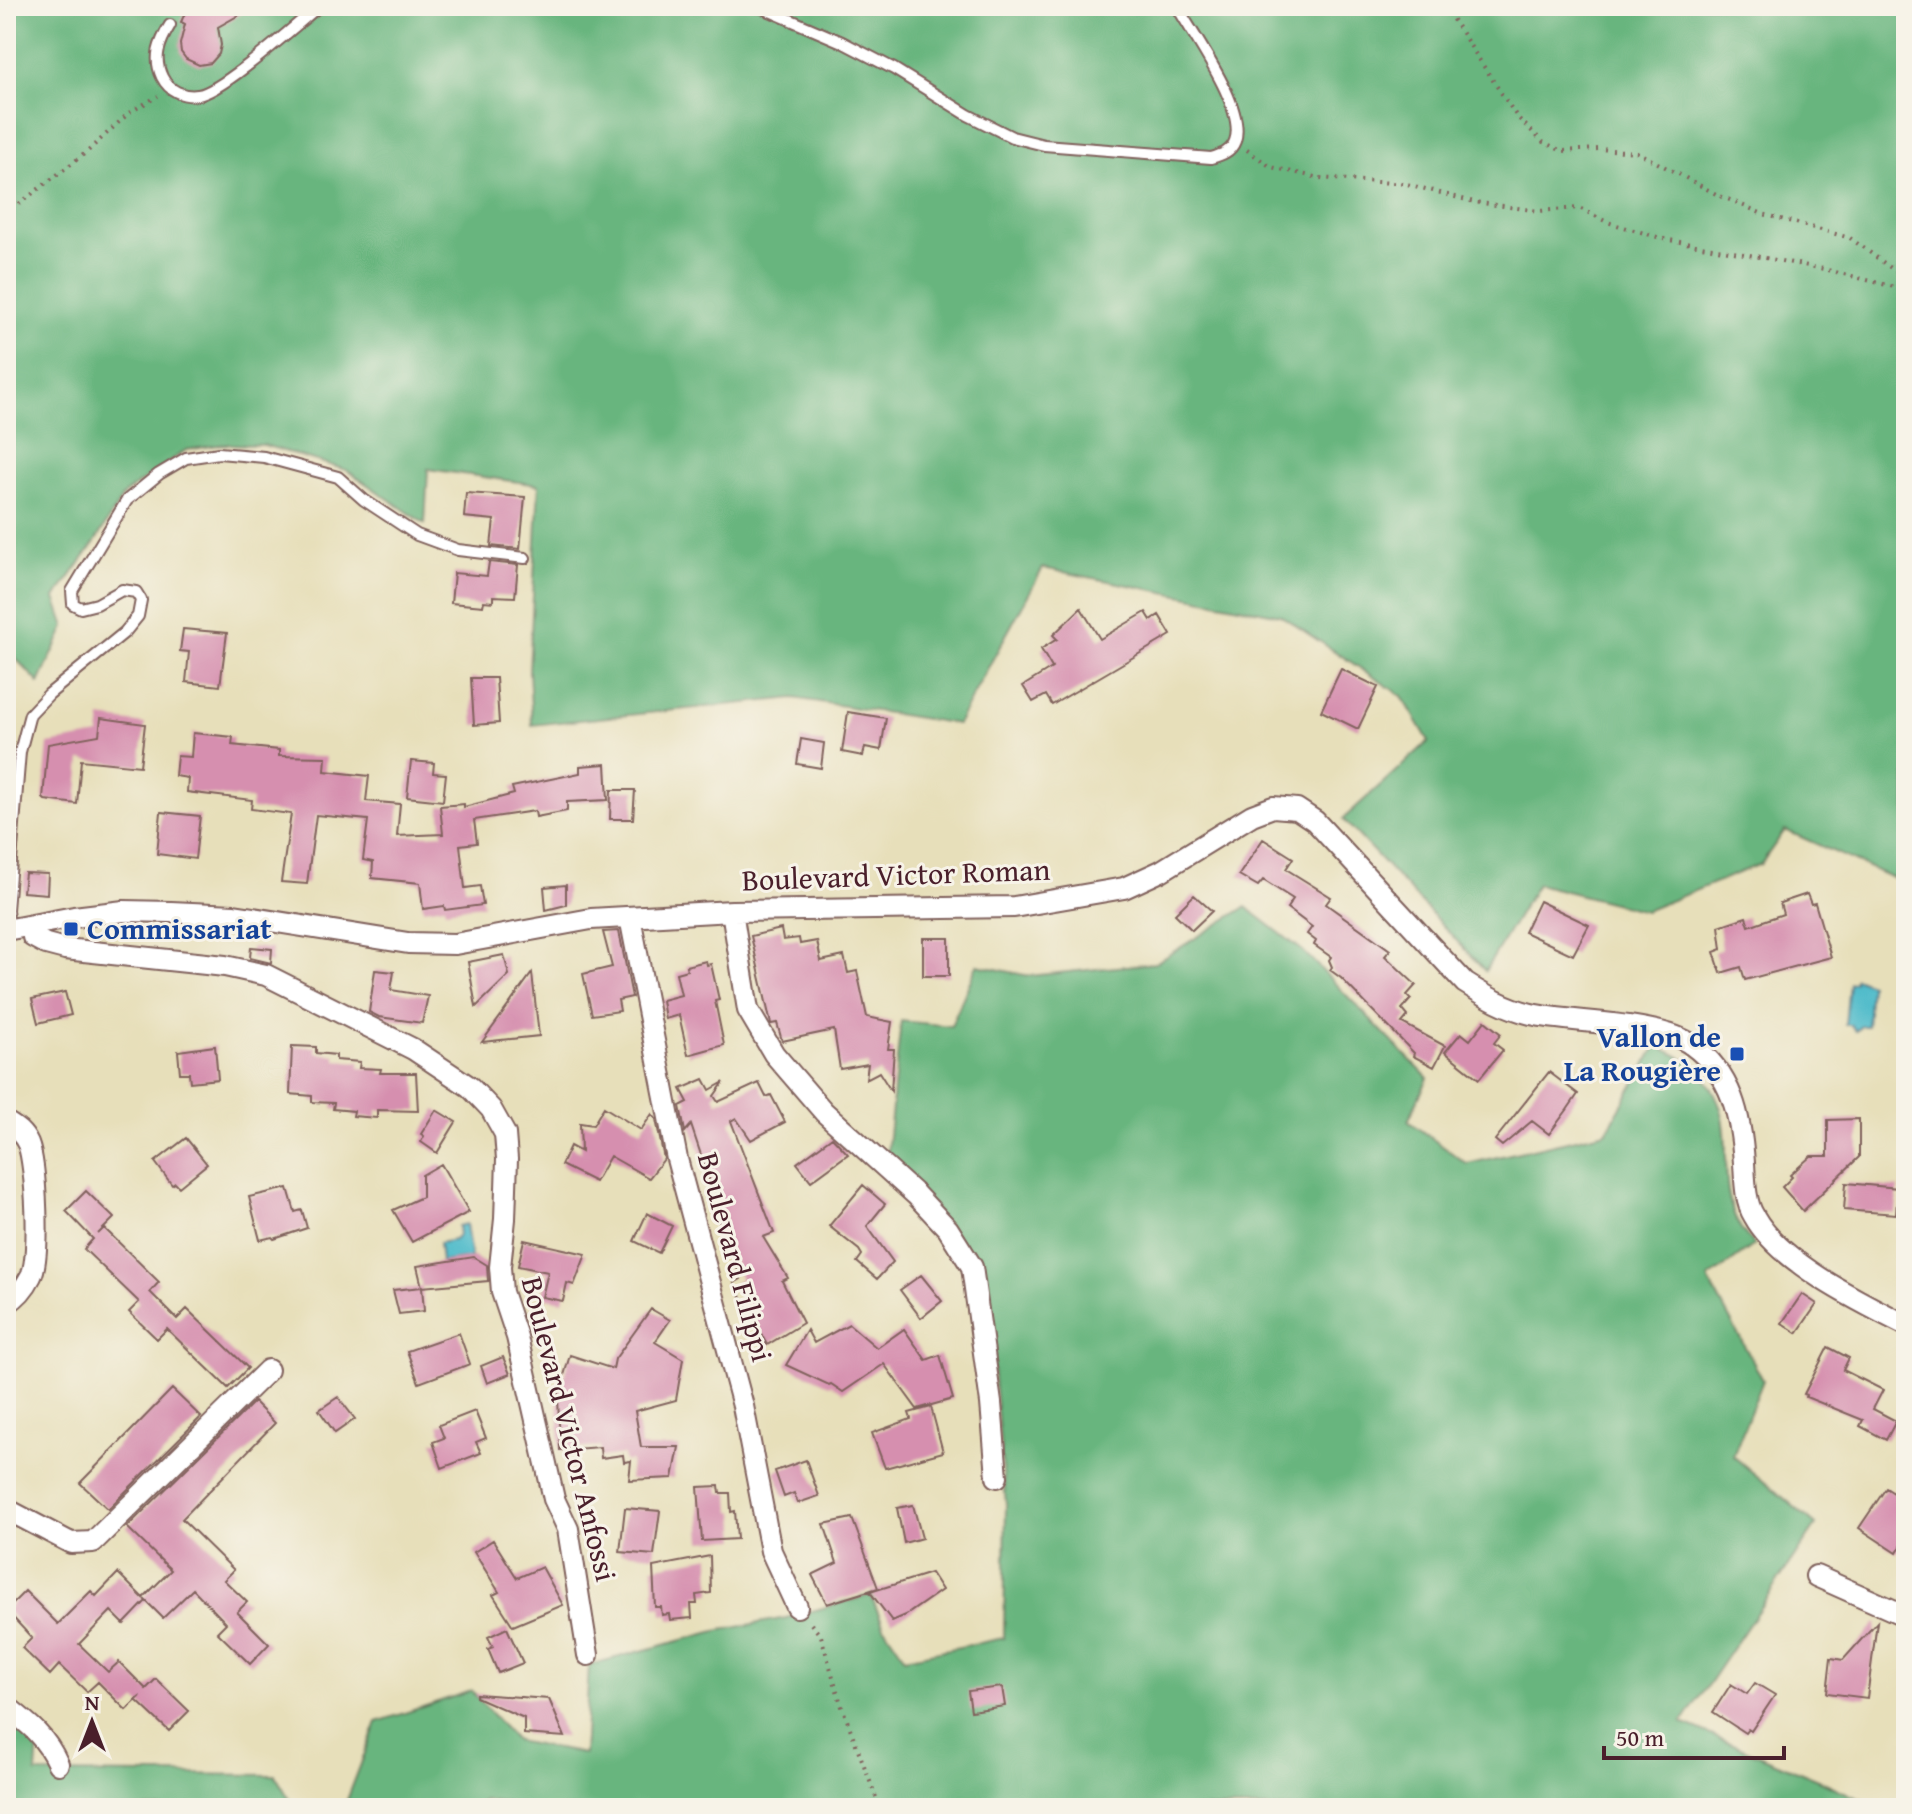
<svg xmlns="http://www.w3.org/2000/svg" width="1912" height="1814" font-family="'Gentium Book Plus',serif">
	<rect width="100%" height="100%" fill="#f7f3e8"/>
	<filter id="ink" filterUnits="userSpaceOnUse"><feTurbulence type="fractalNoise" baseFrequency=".0125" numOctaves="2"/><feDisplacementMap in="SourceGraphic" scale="16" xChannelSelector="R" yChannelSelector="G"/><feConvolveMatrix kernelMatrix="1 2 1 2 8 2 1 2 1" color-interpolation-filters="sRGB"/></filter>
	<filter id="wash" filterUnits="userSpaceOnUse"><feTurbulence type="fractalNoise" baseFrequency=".006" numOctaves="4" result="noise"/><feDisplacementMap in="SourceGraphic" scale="32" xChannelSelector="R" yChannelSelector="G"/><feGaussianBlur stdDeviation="1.8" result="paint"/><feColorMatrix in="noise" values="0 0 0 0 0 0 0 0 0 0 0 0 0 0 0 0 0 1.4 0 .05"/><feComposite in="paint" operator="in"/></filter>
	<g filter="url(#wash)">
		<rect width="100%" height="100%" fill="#e7dfba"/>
		<path fill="#68b57e" stroke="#596a54" stroke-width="2" d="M 6,6 L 1906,6 L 1906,884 L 1785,830 L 1761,864 L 1645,911 L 1537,884 L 1485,971 L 1343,819 L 1429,741 L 1402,696 L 1280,615 L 1043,568 L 957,724 L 794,698 L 532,725 L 529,671 L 539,485 L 428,469 L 425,524 L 346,470 L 264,445 L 225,444 L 186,450 L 124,494 L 95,542 L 55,598 L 65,627 L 39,683 L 6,648 Z
			M 1246,907 L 1303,951 L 1428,1078 L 1408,1121 L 1467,1164 L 1606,1132 L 1657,1045 C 1667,1051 1680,1056 1689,1063 C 1750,1112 1709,1171 1739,1225 C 1742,1232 1749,1238 1754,1245 L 1708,1279 L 1763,1380 L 1733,1456 L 1816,1525 L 1682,1723 L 1821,1781 L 1879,1808 L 552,1808 L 484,1800 L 474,1808 L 344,1808 L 377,1722 L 471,1691 L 516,1741 L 584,1754 L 589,1665 L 716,1631 L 786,1618 L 871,1595 L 884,1627 L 905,1658 L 1004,1638 L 1006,1504 L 990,1337 L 981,1269 L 887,1155 L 901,1021 L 951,1026 L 977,965 L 1029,976 L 1155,963 Z
			M 6,1716 L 38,1743 L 36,1773 L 275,1775 L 295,1808 L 6,1808 Z"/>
		<path fill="#4fbbca" stroke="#4c6d7a" stroke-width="2" d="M 1855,978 L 1870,984 L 1867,1026 L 1861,1026 L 1856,1031 L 1851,1025 L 1845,1025 L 1849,983 L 1854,982 Z
			M 466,1224 L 471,1258 L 441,1262 L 439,1243 L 454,1240 L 459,1235 L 458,1226 Z"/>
		<g id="blocks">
			<path fill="#d68faf" d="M 188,6 L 255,6 L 218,27 L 221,45 L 219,54 L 211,63 L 199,65 L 186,59 L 181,52 L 180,44 L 185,24 L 181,22 Z
				M 466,493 L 525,497 L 520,549 L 491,546 L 494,520 L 464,517 Z
				M 489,562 L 518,565 L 515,597 L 493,596 L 493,602 L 484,601 L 483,606 L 451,603 L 454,573 L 487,576 Z
				M 1081,608 L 1100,639 L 1146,612 L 1151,620 L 1159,615 L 1171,635 L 1052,705 L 1046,695 L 1033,702 L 1023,686 L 1052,668 L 1041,649 L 1057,639 L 1053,635 Z
				M 183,629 L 227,633 L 220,686 L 186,682 L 189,652 L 180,651 Z
				M 1341,669 L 1378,687 L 1358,729 L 1321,711 Z
				M 471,678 L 496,678 L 499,723 L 474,725 Z
				M 848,712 L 886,718 L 881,750 L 865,747 L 863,756 L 842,752 Z
				M 101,718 L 145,724 L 140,766 L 81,760 L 77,804 L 45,800 L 43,798 L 48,744 L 99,735 Z
				M 193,733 L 233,737 L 232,745 L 279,750 L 279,756 L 326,757 L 325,771 L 369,776 L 366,801 L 400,804 L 397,836 L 443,834 L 440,806 L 464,804 L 464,807 L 514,794 L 512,787 L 580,773 L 580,766 L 606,764 L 608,800 L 567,802 L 567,811 L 536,817 L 535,811 L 474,820 L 477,843 L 460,845 L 465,888 L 480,886 L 483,905 L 445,910 L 444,906 L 423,909 L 420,883 L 372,878 L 373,862 L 363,860 L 368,820 L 316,815 L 307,884 L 281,882 L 291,814 L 251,809 L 252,800 L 187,792 L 188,778 L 175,776 L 177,756 L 191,757 Z
				M 801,739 L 824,743 L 821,768 L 797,764 Z
				M 411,761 L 434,763 L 433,773 L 446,774 L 443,801 L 407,797 Z
				M 611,790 L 635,790 L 633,819 L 610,819 Z
				M 161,812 L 200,816 L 195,859 L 157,854 Z
				M 1263,839 L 1293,858 L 1286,869 L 1331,897 L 1326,904 L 1390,950 L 1385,956 L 1416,985 L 1407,995 L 1411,999 L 1402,1009 L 1408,1016 L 1402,1023 L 1445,1046 L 1434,1067 L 1413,1056 L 1414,1053 L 1341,978 L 1330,970 L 1332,967 L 1329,960 L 1331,957 L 1314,945 L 1316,941 L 1307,934 L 1312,927 L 1287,908 L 1293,899 L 1263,880 L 1258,886 L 1239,875 Z
				M 25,873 L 48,874 L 47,894 L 23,892 Z
				M 566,885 L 566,905 L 546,910 L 544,887 Z
				M 1807,894 L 1811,904 L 1815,903 L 1831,957 L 1745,980 L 1741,967 L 1721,973 L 1714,952 L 1722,949 L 1719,926 L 1746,917 L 1749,926 L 1783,914 L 1780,903 Z
				M 1194,895 L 1212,911 L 1192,930 L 1175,914 Z
				M 1539,901 L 1589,925 L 1573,955 L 1524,932 Z
				M 781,929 L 783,940 L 799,938 L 800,944 L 817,941 L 821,961 L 844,956 L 848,973 L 857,971 L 867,1017 L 892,1022 L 888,1049 L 894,1049 L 891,1091 L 879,1072 L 866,1079 L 868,1064 L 840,1069 L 834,1030 L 782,1041 L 777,1023 L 771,1024 L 751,936 Z
				M 619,931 L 632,997 L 618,1000 L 620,1011 L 592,1015 L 583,974 L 612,967 L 603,932 Z
				M 923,938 L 949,938 L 949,976 L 923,976 Z
				M 251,947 L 272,949 L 271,963 L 250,958 Z
				M 504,955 L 509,975 L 476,1007 L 468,962 Z
				M 706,961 L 707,965 L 711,964 L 719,1000 L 715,1001 L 724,1045 L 688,1055 L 679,1015 L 665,1019 L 662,1000 L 681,995 L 676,973 L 687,970 L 686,966 Z
				M 375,970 L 394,972 L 391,990 L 428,996 L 422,1023 L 379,1017 L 369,1012 Z
				M 532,973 L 539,1036 L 482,1042 Z
				M 65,992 L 71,1015 L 38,1023 L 32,999 Z
				M 1485,1021 L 1501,1034 L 1494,1043 L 1503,1050 L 1479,1079 L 1445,1052 L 1461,1033 L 1470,1040 Z
				M 215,1046 L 218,1079 L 190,1082 L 189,1073 L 180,1073 L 178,1051 Z
				M 292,1046 L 316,1047 L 316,1053 L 336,1055 L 336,1060 L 360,1062 L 359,1068 L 381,1069 L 380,1073 L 416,1073 L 418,1111 L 377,1110 L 377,1118 L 353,1116 L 354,1111 L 333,1109 L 334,1103 L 312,1102 L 312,1096 L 290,1094 Z
				M 1549,1072 L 1578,1094 L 1567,1110 L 1549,1134 L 1532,1121 L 1502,1146 L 1495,1140 Z
				M 704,1079 L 710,1090 L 724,1082 L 714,1096 L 718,1102 L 759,1083 L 766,1097 L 771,1095 L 785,1122 L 751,1140 L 736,1118 L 731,1121 L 774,1233 L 763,1237 L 788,1278 L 782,1281 L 803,1323 L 767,1345 L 734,1283 L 741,1279 L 709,1195 L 714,1194 L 691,1125 L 685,1132 L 680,1106 L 688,1102 L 681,1089 Z
				M 604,1107 L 641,1130 L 652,1114 L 656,1119 L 664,1159 L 649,1178 L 610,1156 L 595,1182 L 561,1165 L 570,1146 L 581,1152 L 580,1123 L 593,1125 Z
				M 436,1110 L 456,1122 L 437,1153 L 421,1142 L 424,1136 L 421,1134 Z
				M 1859,1119 L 1859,1157 L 1803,1211 L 1782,1187 L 1792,1177 L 1790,1175 L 1811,1156 L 1828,1156 L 1828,1120 Z
				M 832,1137 L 848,1154 L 811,1181 L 797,1163 Z
				M 186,1138 L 207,1164 L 179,1187 L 175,1183 L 172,1185 L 155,1162 Z
				M 441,1164 L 469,1212 L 412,1242 L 393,1210 L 422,1197 L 422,1175 Z
				M 1846,1183 L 1898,1188 L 1896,1214 L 1844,1210 Z
				M 863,1185 L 885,1204 L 867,1226 L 893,1262 L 877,1279 L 857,1262 L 862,1255 L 859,1250 L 829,1226 Z
				M 288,1188 L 295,1212 L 302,1210 L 307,1228 L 274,1239 L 272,1237 L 260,1240 L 249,1197 Z
				M 86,1191 L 114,1218 L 98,1234 L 104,1228 L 159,1282 L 150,1292 L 177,1319 L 187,1309 L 248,1368 L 228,1388 L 167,1329 L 157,1339 L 129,1312 L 139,1302 L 84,1249 L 93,1239 L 66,1211 Z
				M 647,1213 L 672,1226 L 659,1253 L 634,1241 Z
				M 524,1240 L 586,1254 L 574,1285 L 567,1283 L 563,1301 L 542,1297 L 548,1272 L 518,1266 Z
				M 474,1257 L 487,1265 L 488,1281 L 422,1287 L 417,1266 Z
				M 921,1275 L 942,1301 L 921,1318 L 900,1290 Z
				M 422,1287 L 424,1311 L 399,1314 L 393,1290 Z
				M 1802,1294 L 1817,1304 L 1797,1333 L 1782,1323 Z
				M 651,1309 L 670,1320 L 655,1342 L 683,1359 L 676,1400 L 635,1411 L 641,1447 L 679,1447 L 673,1478 L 629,1480 L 631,1461 L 624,1462 L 623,1455 L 601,1458 L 600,1447 L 560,1450 L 558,1396 L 570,1355 L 613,1369 L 615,1359 Z
				M 849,1324 L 877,1348 L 904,1329 L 926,1360 L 940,1355 L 953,1399 L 917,1409 L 884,1364 L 843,1392 L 831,1384 L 829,1385 L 786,1365 L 807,1330 L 814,1343 Z
				M 459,1333 L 470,1364 L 419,1383 L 407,1351 Z
				M 1828,1347 L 1849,1358 L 1843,1370 L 1883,1390 L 1873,1409 L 1896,1421 L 1886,1440 L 1860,1426 L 1863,1420 L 1806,1397 L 1807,1395 L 1804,1394 Z
				M 503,1357 L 510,1374 L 487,1383 L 481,1366 Z
				M 172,1389 L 201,1417 L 108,1509 L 80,1483 Z
				M 338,1397 L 355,1419 L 335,1433 L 319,1410 Z
				M 254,1402 L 275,1423 L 182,1519 L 234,1570 L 224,1580 L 247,1602 L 237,1612 L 269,1644 L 250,1664 L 217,1632 L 226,1623 L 193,1589 L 163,1618 L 144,1599 L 146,1601 L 124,1624 L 111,1611 L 79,1644 L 108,1672 L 119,1662 L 146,1689 L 156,1679 L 189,1711 L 169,1731 L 136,1700 L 141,1696 L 126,1710 L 98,1682 L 87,1692 L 59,1665 L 50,1675 L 22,1648 L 32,1638 L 6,1610 L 25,1591 L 58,1624 L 91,1591 L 96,1596 L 118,1573 L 143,1598 L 171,1570 L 127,1527 Z
				M 931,1407 L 943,1452 L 885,1468 L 872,1433 L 911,1419 L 909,1413 Z
				M 475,1411 L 486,1438 L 476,1442 L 481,1453 L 442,1468 L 433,1442 L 444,1438 L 439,1425 Z
				M 806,1460 L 819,1496 L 798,1503 L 794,1493 L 784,1497 L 775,1471 Z
				M 719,1486 L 720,1493 L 730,1493 L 731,1512 L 735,1511 L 737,1539 L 702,1541 L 698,1487 Z
				M 1886,1488 L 1906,1501 L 1906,1538 L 1897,1553 L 1859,1528 Z
				M 913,1505 L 922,1538 L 904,1543 L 897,1508 Z
				M 625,1508 L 660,1511 L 654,1555 L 620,1552 Z
				M 852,1518 L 878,1588 L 827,1604 L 812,1575 L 837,1563 L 824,1524 Z
				M 493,1540 L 517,1578 L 542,1567 L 563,1605 L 513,1626 L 493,1595 L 499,1592 L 474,1552 Z
				M 710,1556 L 711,1593 L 696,1595 L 697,1604 L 691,1604 L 692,1618 L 670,1620 L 669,1614 L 662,1615 L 661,1607 L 655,1607 L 653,1567 Z
				M 931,1573 L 942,1590 L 906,1615 L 892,1621 L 870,1592 Z
				M 1877,1622 L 1867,1698 L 1827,1693 L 1831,1658 L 1843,1660 Z
				M 507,1628 L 523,1663 L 498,1673 L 488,1649 L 493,1647 L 488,1637 Z
				M 1755,1683 L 1775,1695 L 1751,1731 L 1748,1729 L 1745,1733 L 1713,1712 L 1731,1684 L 1747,1694 Z
				M 1002,1687 L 1005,1706 L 971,1711 L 968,1691 Z
				M 476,1694 L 549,1699 L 565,1737 L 524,1734 L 524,1718 L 476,1697 Z"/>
		</g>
	</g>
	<g filter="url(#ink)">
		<use href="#blocks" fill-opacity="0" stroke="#81625d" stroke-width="2"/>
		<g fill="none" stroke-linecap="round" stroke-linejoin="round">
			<defs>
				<path id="lane" d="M 758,6 L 842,42 L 894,69 L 968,115 L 1012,137 L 1044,145 L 1211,158 C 1221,155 1231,152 1235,141 C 1247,108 1193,36 1177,6
					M 170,25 C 159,43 153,58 162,77 C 169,91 183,97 198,95 C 222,92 297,24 319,6
					M 9,929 L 7,910 L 20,752 L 30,714 L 49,694 L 125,632 L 138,616 L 141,600 L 136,592 L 122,590 L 97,604 L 81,608 L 73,604 L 72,591 L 127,500 L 159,474 L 186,458 L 219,453 L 264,457 L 338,477 L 364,500 L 417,535 L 458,550 L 525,558"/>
				<path id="street" d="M 732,911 L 748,1010 L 774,1054 L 824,1112 L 916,1195 L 948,1229 L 972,1267 L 991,1403 L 997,1477
					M 630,917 L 677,1159 L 743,1406 L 771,1551 L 797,1607
					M 32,925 L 33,937 L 46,944 L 65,949 L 225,966 L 266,975 L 413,1049 L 470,1087 L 491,1109 L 505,1134 L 507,1159 L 505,1219 L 500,1267 L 502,1292 L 517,1337 L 554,1499 L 568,1529 L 588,1655
					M 6,930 L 74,917 L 124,911 L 171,912 L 234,915 L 408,943 L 455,944 L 591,919 L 732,911 L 1014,907 L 1124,888 L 1161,871 L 1252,815 L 1273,807 L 1297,809 L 1315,821 L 1465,983 C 1487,997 1506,1008 1531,1014 C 1571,1023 1662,1022 1692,1045 C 1732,1074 1741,1117 1744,1163 C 1745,1179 1745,1202 1754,1216 C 1779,1262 1860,1302 1906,1325
					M 6,1122 C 16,1128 23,1133 28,1144 C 36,1164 41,1257 31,1276 C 25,1288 17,1297 6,1304
					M 6,1509 L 71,1543 L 93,1542 L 268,1370
					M 1816,1576 L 1906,1616
					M 6,1706 C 29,1724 46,1737 58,1764"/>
			</defs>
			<use href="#lane" stroke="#81625d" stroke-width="14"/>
			<use href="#street" stroke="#81625d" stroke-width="24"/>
			<path stroke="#81625d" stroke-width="4" stroke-dasharray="2 6" stroke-linecap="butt" d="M 1444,6 L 1517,117 L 1543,142 L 1562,151 L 1599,149 L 1637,152 L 1718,195 L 1763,214 L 1850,238 L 1906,279
				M 1247,150 L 1271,167 L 1319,178 L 1407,184 L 1474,202 L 1539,211 L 1579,208 L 1607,222 L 1664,239 L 1824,269 L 1906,290
				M 6,214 L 88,151 L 130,112 L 158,96
				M 811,1624 L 821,1636 L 841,1704 L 880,1808"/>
			<use href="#lane" stroke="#fff" stroke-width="10"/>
			<use href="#street" stroke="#fff" stroke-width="20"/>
		</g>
	</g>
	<g fill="#1a4fb4" stroke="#f7f3e8" stroke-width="3">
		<rect x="63" y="921" width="16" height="16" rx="4"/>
		<rect x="1729" y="1046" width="16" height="16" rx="4"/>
	</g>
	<g text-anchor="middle" stroke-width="6" stroke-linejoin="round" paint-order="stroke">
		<g font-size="30" fill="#4a1f2b" stroke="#f7f3e8">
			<text transform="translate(896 875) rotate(-2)" y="10">Boulevard Victor Roman</text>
			<text transform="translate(735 1257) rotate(75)" y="10">Boulevard Filippi</text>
			<text transform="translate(569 1429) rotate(76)" y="10">Boulevard Victor Anfossi</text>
		</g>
		<g font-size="30" font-weight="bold" fill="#164399" stroke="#f7f3e8" text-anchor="start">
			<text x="87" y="939">Commissariat</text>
			<text x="1721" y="1047" text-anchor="end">Vallon de<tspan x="1721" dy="34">La Rougière</tspan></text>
		</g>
	</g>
	<rect width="1912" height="1814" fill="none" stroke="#f7f3e8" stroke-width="32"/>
	<g transform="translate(92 1722)" stroke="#f7f3e8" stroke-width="6" paint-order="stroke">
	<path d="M0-6L14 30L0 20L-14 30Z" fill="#4a1f2b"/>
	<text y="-12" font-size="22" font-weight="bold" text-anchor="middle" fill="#4a1f2b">N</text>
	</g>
	<path d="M1604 1746v12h180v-12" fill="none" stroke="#4a1f2b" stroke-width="4"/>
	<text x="1616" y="1746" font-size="24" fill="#4a1f2b" stroke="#f7f3e8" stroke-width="6" paint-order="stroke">50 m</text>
</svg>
